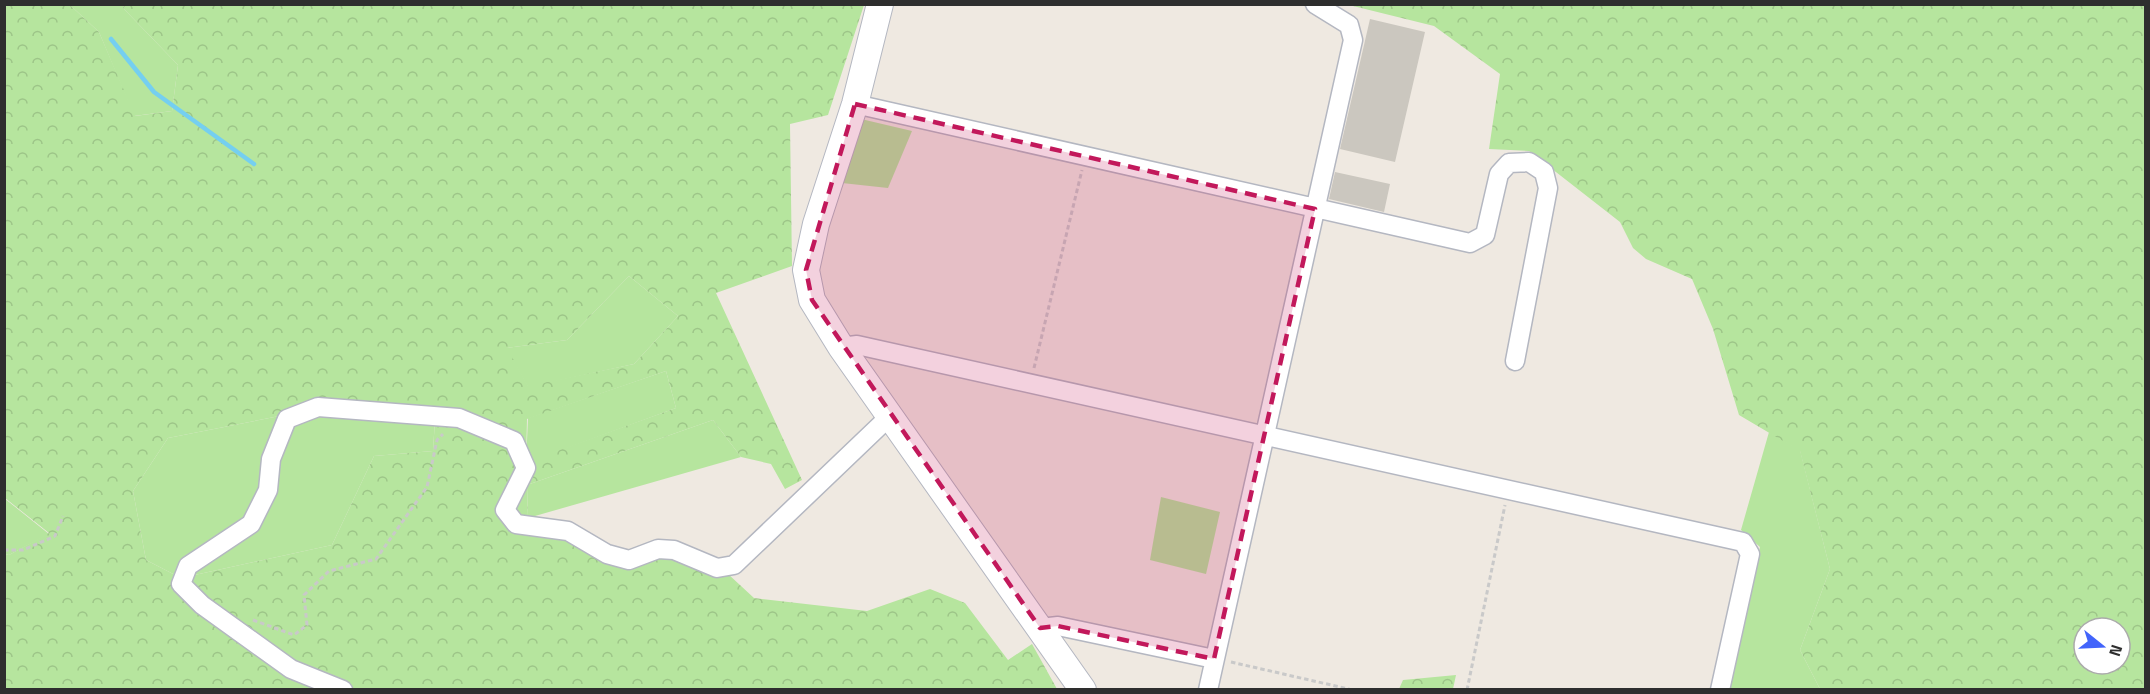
<svg xmlns="http://www.w3.org/2000/svg" width="2150" height="694" viewBox="0 0 2150 694" font-family="'Titillium Web',sans-serif">
	<style>
		.grass { fill: #b6e59e }
		.forest { fill: url(#forest-crowns); fill-rule: evenodd }
		.lines { fill: none; stroke-linecap: round; stroke-linejoin: round }
		.stream { stroke: #75cff0; stroke-width: 4.5 }
		.building { fill: #cbc7bf }
		.street-casing { stroke: #b4b7c1; stroke-width: 21 }
		.secondary-casing { stroke: #b4b7c1; stroke-width: 28 }
		.path { stroke: #c9c9c9; stroke-width: 3; stroke-dasharray: 4.5 3; stroke-linecap: butt }
		.street { stroke: #fff; stroke-width: 18 }
		.secondary { stroke: #fff; stroke-width: 26 }
		.marked { fill: #c2185b; fill-opacity: 0.2; stroke: #c2185b; stroke-width: 4.5; stroke-dasharray: 12 8; stroke-linejoin: round }
	</style>
	<defs>
		<pattern id="forest-crowns" width="20" height="18" patternUnits="userSpaceOnUse" patternTransform="scale(1.5)"><rect width="20" height="18" fill="#b6e59e"/><path d="M2 6a3 3 0 1 1 6 0M12 15a3 3 0 1 1 6 0" fill="none" stroke="#9dc588"/></pattern>
	</defs>
	<rect width="100%" height="100%" fill="#efe9e1"/>
	<path class="grass" d="M 70,5 L 124,5 L 123,8 L 178,65 L 172,111 L 134,116 L 99,32 Z
		M 861,119 L 912,131 L 888,188 L 842,183 Z
		M 629,276 L 678,316 L 634,364 L 528,387 L 506,348 L 567,340 Z
		M 666,371 L 676,408 L 526,463 L 528,418 Z
		M 320,408 L 435,419 L 433,451 L 374,456 L 332,545 L 181,578 L 146,560 L 133,491 L 168,438 Z
		M 713,420 L 741,457 L 528,518 L 527,485 Z
		M 1769,432 L 1800,450 L 1830,569 L 1800,650 L 1820,689 L 1729,690 L 1760,547 L 1741,530 Z
		M 1161,497 L 1220,512 L 1206,574 L 1150,560 Z
		M 4,498 L 49,534 L 9,555 L 5,554 Z"/>
	<path class="forest" d="M 7,5 L 70,5 L 99,32 L 135,116 L 172,111 L 178,65 L 123,8 L 124,5 L 864,5 L 828,115 L 790,124 L 792,266 L 716,293 L 802,480 L 785,489 L 771,464 L 741,457 L 713,420 L 527,485 L 528,518 L 617,554 L 654,540 L 714,561 L 754,598 L 867,611 L 930,589 L 965,603 L 1008,660 L 1032,644 L 1057,689 L 5,689 L 5,554 L 9,555 L 49,533 L 5,498 L 4,8 ZM 629,276 L 678,316 L 634,364 L 528,386 L 507,348 L 567,340 ZM 666,371 L 676,408 L 526,462 L 527,419 ZM 320,408 L 435,420 L 433,451 L 374,456 L 332,545 L 181,578 L 146,560 L 133,491 L 168,438 Z
		M 1349,5 L 2145,5 L 2145,689 L 1820,689 L 1800,650 L 1830,569 L 1800,451 L 1739,415 L 1713,329 L 1692,279 L 1646,259 L 1633,248 L 1620,222 L 1529,151 L 1489,149 L 1500,74 L 1434,26 ZM 2084,628 L 2120,628 L 2120,664 L 2084,664 Z
		M 1456,675 L 1453,689 L 1399,689 L 1403,680 Z"/>
	<g class="lines">
		<path class="stream" d="M 111,39 L 154,92 L 254,164"/>
	</g>
	<path class="building" d="M 1370,19 L 1425,32 L 1395,162 L 1340,149 Z
		M 1335,172 L 1390,184 L 1384,212 L 1329,199 Z"/>
	<g class="lines">
		<defs>
			<path id="street" d="M 855,104 L 1470,243 L 1485,235 L 1499,174 L 1509,163 L 1529,162 L 1544,172 L 1548,188 L 1515,361
				M 841,347 L 857,345 L 1743,542 L 1750,554 L 1720,690
				M 1040,628 L 1058,626 L 1214,659
				M 343,690 L 291,669 L 202,605 L 181,584 L 188,566 L 251,524 L 268,490 L 271,459 L 287,419 L 318,407 L 459,418 L 514,441 L 526,468 L 505,510 L 516,524 L 568,531 L 607,554 L 629,560 L 658,549 L 674,550 L 717,568 L 734,565 L 891,415
				M 1208,690 L 1353,40 L 1349,25 L 1315,4"/>
			<path id="secondary" d="M 880,4 L 855,104 L 816,224 L 806,270 L 812,300 L 841,347 L 1083,690"/>
		</defs>
		<use href="#street" class="street-casing"/>
		<use href="#secondary" class="secondary-casing"/>
		<path class="path" d="M 1034,368 L 1082,170
			M 4,550 L 23,550 L 55,536 L 63,516
			M 253,620 L 294,635 L 307,625 L 304,595 L 329,571 L 376,559 L 427,487 L 437,440 L 443,434
			M 1231,662 L 1353,690
			M 1467,690 L 1505,505"/>
		<use href="#street" class="street"/>
		<use href="#secondary" class="secondary"/>
	</g>
	<path class="marked" d="M 855,104 L 1315,209 L 1214,659 L 1058,626 L 1040,628 L 812,300 L 806,270 Z"/>
	<rect width="2150" height="694" fill="none" stroke="#2e2e2e" stroke-width="12"/>
	<g transform="translate(2102 646) rotate(108)"><circle r="28" fill="#ffffff" stroke="#ababab" stroke-width="1.5"/>
	<path d="M0-4.5L10 22L0 15L-10 22Z" fill="#4264fb"/>
	<text y="-9" font-size="16" font-weight="bold" text-anchor="middle" fill="#2e2e2e">N</text>
	</g>
</svg>
